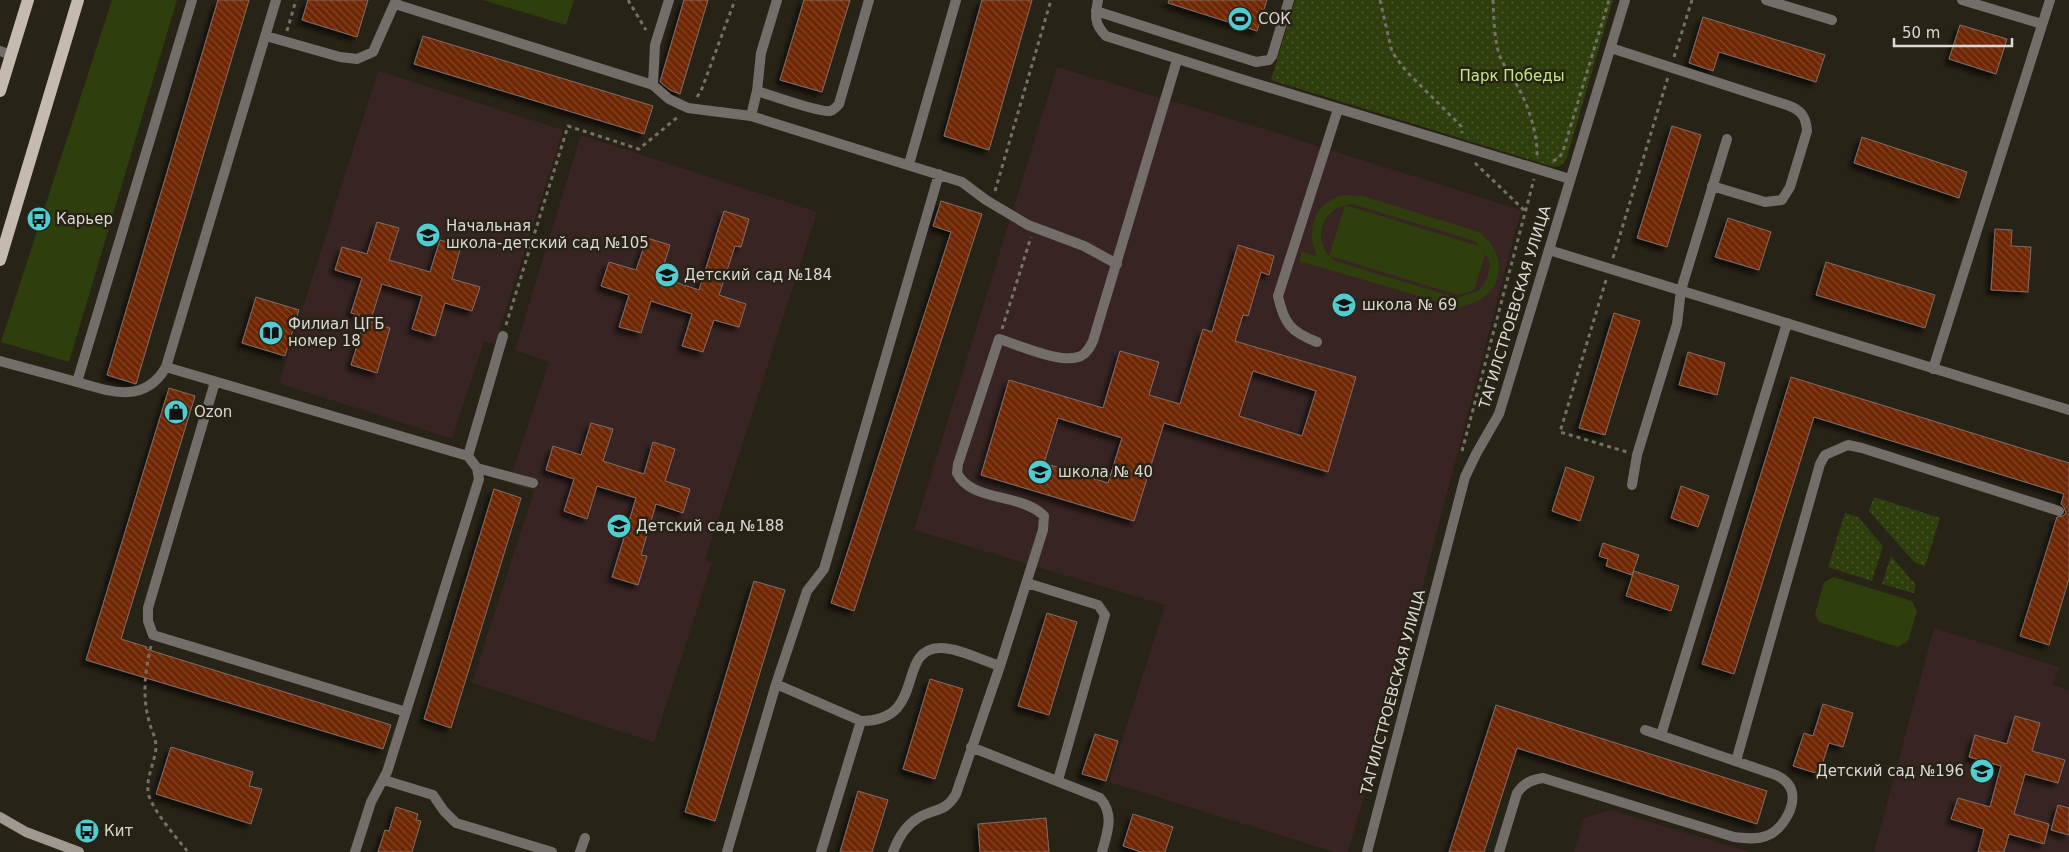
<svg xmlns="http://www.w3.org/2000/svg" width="2069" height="852" viewBox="0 0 2069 852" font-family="'DejaVu Sans',sans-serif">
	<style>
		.education { fill: #382523 }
		.grass { fill: #2e3e0d; fill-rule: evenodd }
		.park { fill: url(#park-dots) }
		.building { fill: url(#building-back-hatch); stroke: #7f6e68; fill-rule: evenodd; filter: url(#shadow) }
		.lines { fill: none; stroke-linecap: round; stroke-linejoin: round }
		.path { stroke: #757167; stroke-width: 3; stroke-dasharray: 4 4; stroke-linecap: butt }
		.service { stroke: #736e69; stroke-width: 10 }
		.minor { stroke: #736e69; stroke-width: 10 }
		.tertiary { stroke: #736e69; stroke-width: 10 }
		.secondary { stroke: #a09990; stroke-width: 10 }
		.primary { stroke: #c4baae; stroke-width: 12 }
		.labels { text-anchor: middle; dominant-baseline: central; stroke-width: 5; stroke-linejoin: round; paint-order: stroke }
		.poi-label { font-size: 15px; fill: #ddd9d2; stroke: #282317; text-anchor: start }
		.park-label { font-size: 15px; fill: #c1e97f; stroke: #282317 }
		.street-label { font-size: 15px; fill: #ddd9d2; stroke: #282317 }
	</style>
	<defs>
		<pattern id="park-dots" width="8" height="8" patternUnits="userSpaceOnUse" patternTransform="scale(1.25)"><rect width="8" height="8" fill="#2e3e0d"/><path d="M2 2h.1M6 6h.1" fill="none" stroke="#4c592f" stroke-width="1.8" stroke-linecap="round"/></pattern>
		<pattern id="building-back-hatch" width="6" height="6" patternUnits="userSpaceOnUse" patternTransform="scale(1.25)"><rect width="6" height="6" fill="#6f2705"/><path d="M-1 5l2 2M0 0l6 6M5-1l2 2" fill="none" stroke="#834629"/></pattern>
		<filter id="shadow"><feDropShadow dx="-4.5" dy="4.5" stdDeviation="2.5" flood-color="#0009"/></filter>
	</defs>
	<rect width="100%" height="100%" fill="#282317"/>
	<path class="education" d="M 1057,67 L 1245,123 L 1521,210 L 1409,638 L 1348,852 L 1334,852 L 1109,782 L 1165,605 L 914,530 Z
		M 378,71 L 563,130 L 495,344 L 484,341 L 452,439 L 279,383 Z
		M 581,135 L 817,212 L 705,560 L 712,563 L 654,742 L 472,683 L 534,491 L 509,483 L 549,362 L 515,350 Z
		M 1934,628 L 2059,667 L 2053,685 L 2069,690 L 2069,852 L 1874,852 Z
		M 1610,810 L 1750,852 L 1574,852 L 1584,818 Z"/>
	<path class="grass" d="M 112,0 L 177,0 L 69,362 L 1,342 Z
		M 483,0 L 574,0 L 566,25 Z
		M 1343,195 L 1363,196 L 1479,232 C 1514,259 1500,303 1457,307 L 1299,261 L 1302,252 L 1317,256 C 1305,229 1314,204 1343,195 ZM 1352,204 L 1475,241 L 1488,258 L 1490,265 L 1487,279 L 1478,291 L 1457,298 L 1335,261 L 1330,256 L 1458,295 L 1474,290 L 1485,255 L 1479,246 L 1345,205 L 1329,256 C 1311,234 1325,206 1352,204 Z
		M 1834,577 L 1912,601 L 1917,611 L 1908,641 L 1898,647 L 1819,622 L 1815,614 L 1824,582 Z"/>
	<path class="park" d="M 1295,0 L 1613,0 L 1566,160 L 1560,166 L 1554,167 L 1271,80 Z
		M 1874,497 L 1940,518 L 1925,566 L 1914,562 L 1869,511 Z
		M 1845,513 L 1858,517 L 1883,546 L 1872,581 L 1828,567 Z
		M 1891,556 L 1916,585 L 1914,593 L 1882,584 Z"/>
	<path class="building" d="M 218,0 L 249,0 L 136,384 L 107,375 Z
		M 308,0 L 368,0 L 357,37 L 302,20 Z
		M 684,0 L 708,0 L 680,94 L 670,90 L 660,82 Z
		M 804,0 L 850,0 L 822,92 L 780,80 Z
		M 982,0 L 1032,0 L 989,150 L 944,136 Z
		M 1169,0 L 1267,0 L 1257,31 L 1168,3 Z
		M 1703,17 L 1825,55 L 1816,82 L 1719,52 L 1713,71 L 1689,63 Z
		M 1960,25 L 2007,39 L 1996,74 L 1949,59 Z
		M 423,36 L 653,106 L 644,134 L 414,64 Z
		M 1672,126 L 1701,135 L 1667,247 L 1637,238 Z
		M 1862,137 L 1967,172 L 1959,198 L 1854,163 Z
		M 941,201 L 982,214 L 854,611 L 831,603 L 951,232 L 933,226 Z
		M 724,211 L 749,219 L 741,247 L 735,246 L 719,295 L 746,304 L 739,327 L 714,320 L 703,352 L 682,346 L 692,314 L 651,301 L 641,333 L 619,327 L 629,295 L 601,286 L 609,262 L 636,270 L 647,238 L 670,245 L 660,277 L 699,290 Z
		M 1728,218 L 1771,232 L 1759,270 L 1715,257 Z
		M 377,222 L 399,228 L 389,260 L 430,272 L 440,240 L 461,246 L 452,279 L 480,287 L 472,311 L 445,303 L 435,336 L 412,329 L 422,296 L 382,284 L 371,319 L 351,313 L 362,278 L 335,270 L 342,247 L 367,254 Z
		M 1995,229 L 2012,230 L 2011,246 L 2031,247 L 2028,292 L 1991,290 Z
		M 1238,245 L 1274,256 L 1269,275 L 1261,272 L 1248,316 L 1243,315 L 1235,341 L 1356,377 L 1328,472 L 1164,423 L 1134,521 L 981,475 L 1009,380 L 1103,408 L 1120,351 L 1159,362 L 1149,395 L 1180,404 L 1203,329 L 1212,332 ZM 1253,371 L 1316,391 L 1302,436 L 1239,416 ZM 1058,418 L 1122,438 L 1108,483 L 1044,463 Z
		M 1826,262 L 1935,295 L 1925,328 L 1816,295 Z
		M 256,297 L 299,310 L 285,356 L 242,343 Z
		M 1614,313 L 1640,321 L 1605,435 L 1579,428 Z
		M 365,320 L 390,328 L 377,373 L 351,365 Z
		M 1688,352 L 1725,363 L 1717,395 L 1679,385 Z
		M 1791,377 L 2069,463 L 2069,579 L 2049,645 L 2020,636 L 2057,517 L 2063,516 L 2066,513 L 2064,507 L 2061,504 L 2064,494 L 1814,417 L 1734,674 L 1702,664 Z
		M 169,388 L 195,396 L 121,639 L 147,647 L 146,649 L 391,725 L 383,749 L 86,660 Z
		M 591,423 L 613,429 L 603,461 L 644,474 L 653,442 L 675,449 L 665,481 L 690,489 L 683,513 L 656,504 L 641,555 L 647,556 L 638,585 L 612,577 L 636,498 L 597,486 L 587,519 L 564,511 L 574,479 L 546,470 L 553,446 L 581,455 Z
		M 1566,467 L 1594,477 L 1580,521 L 1552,511 Z
		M 1681,486 L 1709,496 L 1698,527 L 1671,518 Z
		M 494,489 L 521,498 L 451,728 L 424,719 Z
		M 1603,543 L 1639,555 L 1632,575 L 1606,566 L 1608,559 L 1599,556 Z
		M 1634,571 L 1679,586 L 1671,611 L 1626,596 Z
		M 754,581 L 785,590 L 715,821 L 685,812 Z
		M 1047,613 L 1077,622 L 1049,715 L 1018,706 Z
		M 930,679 L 963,689 L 935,779 L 903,769 Z
		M 1823,704 L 1853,713 L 1843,747 L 1829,743 L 1819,774 L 1793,766 L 1804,733 L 1813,736 Z
		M 1496,705 L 1767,791 L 1757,824 L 1517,748 L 1484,852 L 1449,852 Z
		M 2015,716 L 2040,723 L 2032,751 L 2065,760 L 2058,783 L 2025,774 L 2014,814 L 2049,824 L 2044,844 L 2009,834 L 2004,852 L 1978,852 L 1984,829 L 1951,819 L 1958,798 L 1990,807 L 2001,766 L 1969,757 L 1975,735 L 2007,744 Z
		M 1095,734 L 1118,741 L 1106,781 L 1082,774 Z
		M 171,747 L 253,772 L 249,786 L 262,789 L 251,824 L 156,794 Z
		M 858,791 L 888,800 L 872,852 L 840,852 Z
		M 2058,805 L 2069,808 L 2069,835 L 2051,830 Z
		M 396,807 L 418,814 L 416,820 L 421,821 L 412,852 L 378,852 L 385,830 L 389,831 Z
		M 1133,814 L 1173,827 L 1165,852 L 1141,852 L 1123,846 Z
		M 1046,818 L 1049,852 L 980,852 L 978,824 Z"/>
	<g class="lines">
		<path class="path" d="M 628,0 L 646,30
			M 1380,0 L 1392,52 L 1406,71 L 1461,126 L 1462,133
			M 1493,0 C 1494,18 1494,37 1499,54 C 1503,65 1512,77 1518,87 C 1529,107 1538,135 1537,158
			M 287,31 L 296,0
			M 1674,57 L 1692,0
			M 697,97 L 701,91 L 735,0
			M 1553,161 L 1559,158 L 1563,151 L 1609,0
			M 1475,163 L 1525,211
			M 995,191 L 1051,0
			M 1613,258 L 1668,77
			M 1606,280 L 1560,432 L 1627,452
			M 506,325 L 568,126 L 639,149 L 679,116
			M 1002,329 L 1031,237
			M 1462,451 L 1534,179
			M 151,646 C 145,671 142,696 149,721 C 151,730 156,737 156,747 C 155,764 143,782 150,799 C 159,818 175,836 188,852"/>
		<path class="service" d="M 1766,0 L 1832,20
			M 1962,0 L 2042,24
			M 395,4 L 653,85 L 669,99 L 688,108 L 751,116 L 962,182 L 986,200 L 1028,225 L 1084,246 L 1117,264
			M 1096,11 L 1256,62 L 1269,60 L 1272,56 L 1289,0
			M 266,36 L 340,57 L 357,59 L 373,52 L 396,0
			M 1611,48 L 1787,105 C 1801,110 1806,116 1807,131 L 1790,187 L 1782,200 L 1765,202 L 1712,186
			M 0,51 L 11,55
			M 653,85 L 655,45 L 669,0
			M 757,91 C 770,95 820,113 830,111 C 834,110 837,106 839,104 L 869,0
			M 751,116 L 757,91 L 761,53 L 777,0
			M 909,164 L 956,0
			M 1317,342 C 1291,332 1284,324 1278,296 L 1338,109
			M 166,367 L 468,456 L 477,468 L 533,483
			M 1933,369 L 2050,0
			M 77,382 C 111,392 145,404 166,367 L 276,0
			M 215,382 L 148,608 L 148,621 L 153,635 L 406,712
			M 468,456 L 503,336
			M 1632,485 L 1637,455 L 1677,324 L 1681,290 L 1727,139
			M 1027,583 L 1098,605 L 1105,615 L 1058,780
			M 1000,666 L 1043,530 L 1044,516 C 1022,493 971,502 957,473 L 958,464 L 999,339 C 1019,345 1062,365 1081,356 C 1087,353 1090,347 1093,341 L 1177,60
			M 776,684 L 861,721 C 928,721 895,649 940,648 C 956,647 984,661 1000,666 L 956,794 C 945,813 935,808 918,818 C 905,826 898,838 893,852
			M 1661,735 L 1787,323
			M 971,747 L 1100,798 C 1115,815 1107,833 1102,852
			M 1736,761 L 1820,464 L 1825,455 L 1848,445 L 1862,448 L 2059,511
			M 384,780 L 433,795 L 444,811 L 456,823 L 552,852
			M 355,852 L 371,802 L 387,772 L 479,479 L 477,468
			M 580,852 L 585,838
			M 727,852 L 776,684 L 807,591 L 824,569 L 939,174
			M 821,852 L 861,721
			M 1499,852 L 1517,793 C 1524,783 1531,780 1543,778 L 1734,837 C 1745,838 1756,840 1766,836 C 1783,831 1801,800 1788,784 C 1785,780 1780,777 1776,775 L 1645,730"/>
		<path class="minor" d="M 1098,0 C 1095,16 1094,24 1106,36 L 1241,79 L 1570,179
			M 1549,250 L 2069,410"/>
		<path class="tertiary" d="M 0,361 L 77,382 L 192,0
			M 1367,852 L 1465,477 L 1476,454 L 1499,414 L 1625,0"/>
		<path class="secondary" d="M 0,817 L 26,832 L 79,852"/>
		<path class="primary" d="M 0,91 L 28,0
			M 0,260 L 78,0"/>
	</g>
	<defs>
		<symbol id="stadium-disc" viewBox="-11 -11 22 22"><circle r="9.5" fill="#52cdcf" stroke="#282317"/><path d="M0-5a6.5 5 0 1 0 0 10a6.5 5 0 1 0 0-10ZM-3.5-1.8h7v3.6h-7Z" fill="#111"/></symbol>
		<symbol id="bus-disc" viewBox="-11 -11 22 22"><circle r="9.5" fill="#52cdcf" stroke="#282317"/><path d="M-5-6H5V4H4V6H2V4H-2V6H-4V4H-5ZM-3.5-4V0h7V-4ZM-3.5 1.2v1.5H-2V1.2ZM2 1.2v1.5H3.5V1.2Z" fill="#111"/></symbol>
		<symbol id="school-disc" viewBox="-11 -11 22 22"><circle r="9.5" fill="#52cdcf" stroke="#282317"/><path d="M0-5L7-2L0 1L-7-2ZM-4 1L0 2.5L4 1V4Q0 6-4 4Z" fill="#111"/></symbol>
		<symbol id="library-disc" viewBox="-11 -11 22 22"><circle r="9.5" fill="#52cdcf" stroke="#282317"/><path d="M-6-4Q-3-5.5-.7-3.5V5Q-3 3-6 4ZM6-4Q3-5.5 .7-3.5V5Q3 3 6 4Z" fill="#111"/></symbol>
		<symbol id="shop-disc" viewBox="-11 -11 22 22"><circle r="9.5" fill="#52cdcf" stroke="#282317"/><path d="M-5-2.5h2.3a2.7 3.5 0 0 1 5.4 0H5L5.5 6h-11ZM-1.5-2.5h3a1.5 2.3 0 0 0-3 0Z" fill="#111"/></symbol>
	</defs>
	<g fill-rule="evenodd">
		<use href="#stadium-disc" x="1226" y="5" width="28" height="28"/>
		<use href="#bus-disc" x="25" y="205" width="28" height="28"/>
		<use href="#school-disc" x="414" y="221" width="28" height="28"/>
		<use href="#school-disc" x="653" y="261" width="28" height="28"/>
		<use href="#school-disc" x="1330" y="291" width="28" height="28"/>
		<use href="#library-disc" x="257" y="319" width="28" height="28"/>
		<use href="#shop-disc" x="162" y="398" width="28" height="28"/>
		<use href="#school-disc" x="1026" y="458" width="28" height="28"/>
		<use href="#school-disc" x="605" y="512" width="28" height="28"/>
		<use href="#school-disc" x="1968" y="757" width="28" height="28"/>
		<use href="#bus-disc" x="73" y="817" width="28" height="28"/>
	</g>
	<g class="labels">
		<g class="poi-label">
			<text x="1258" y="19">СОК</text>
			<text x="56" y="219">Карьер</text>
			<text x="446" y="226">Начальная<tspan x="446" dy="17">школа-детский сад №105</tspan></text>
			<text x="684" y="275">Детский сад №184</text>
			<text x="1362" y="305">школа № 69</text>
			<text x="288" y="324">Филиал ЦГБ<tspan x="288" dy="17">номер 18</tspan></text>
			<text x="194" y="412">Ozon</text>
			<text x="1058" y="472">школа № 40</text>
			<text x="636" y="526">Детский сад №188</text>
			<text x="1964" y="771" text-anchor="end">Детский сад №196</text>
			<text x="104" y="831">Кит</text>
		</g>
		<g class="park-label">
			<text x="1512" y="76">Парк Победы</text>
		</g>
		<g class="street-label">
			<text transform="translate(1515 307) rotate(-73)">ТАГИЛСТРОЕВСКАЯ УЛИЦА</text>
			<text transform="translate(1393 692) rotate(-75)">ТАГИЛСТРОЕВСКАЯ УЛИЦА</text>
		</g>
	</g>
	<path d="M1894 38v8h118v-8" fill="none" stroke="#ddd9d2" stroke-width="2.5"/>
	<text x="1902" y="38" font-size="15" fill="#ddd9d2" stroke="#282317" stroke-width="4" paint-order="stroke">50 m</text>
</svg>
